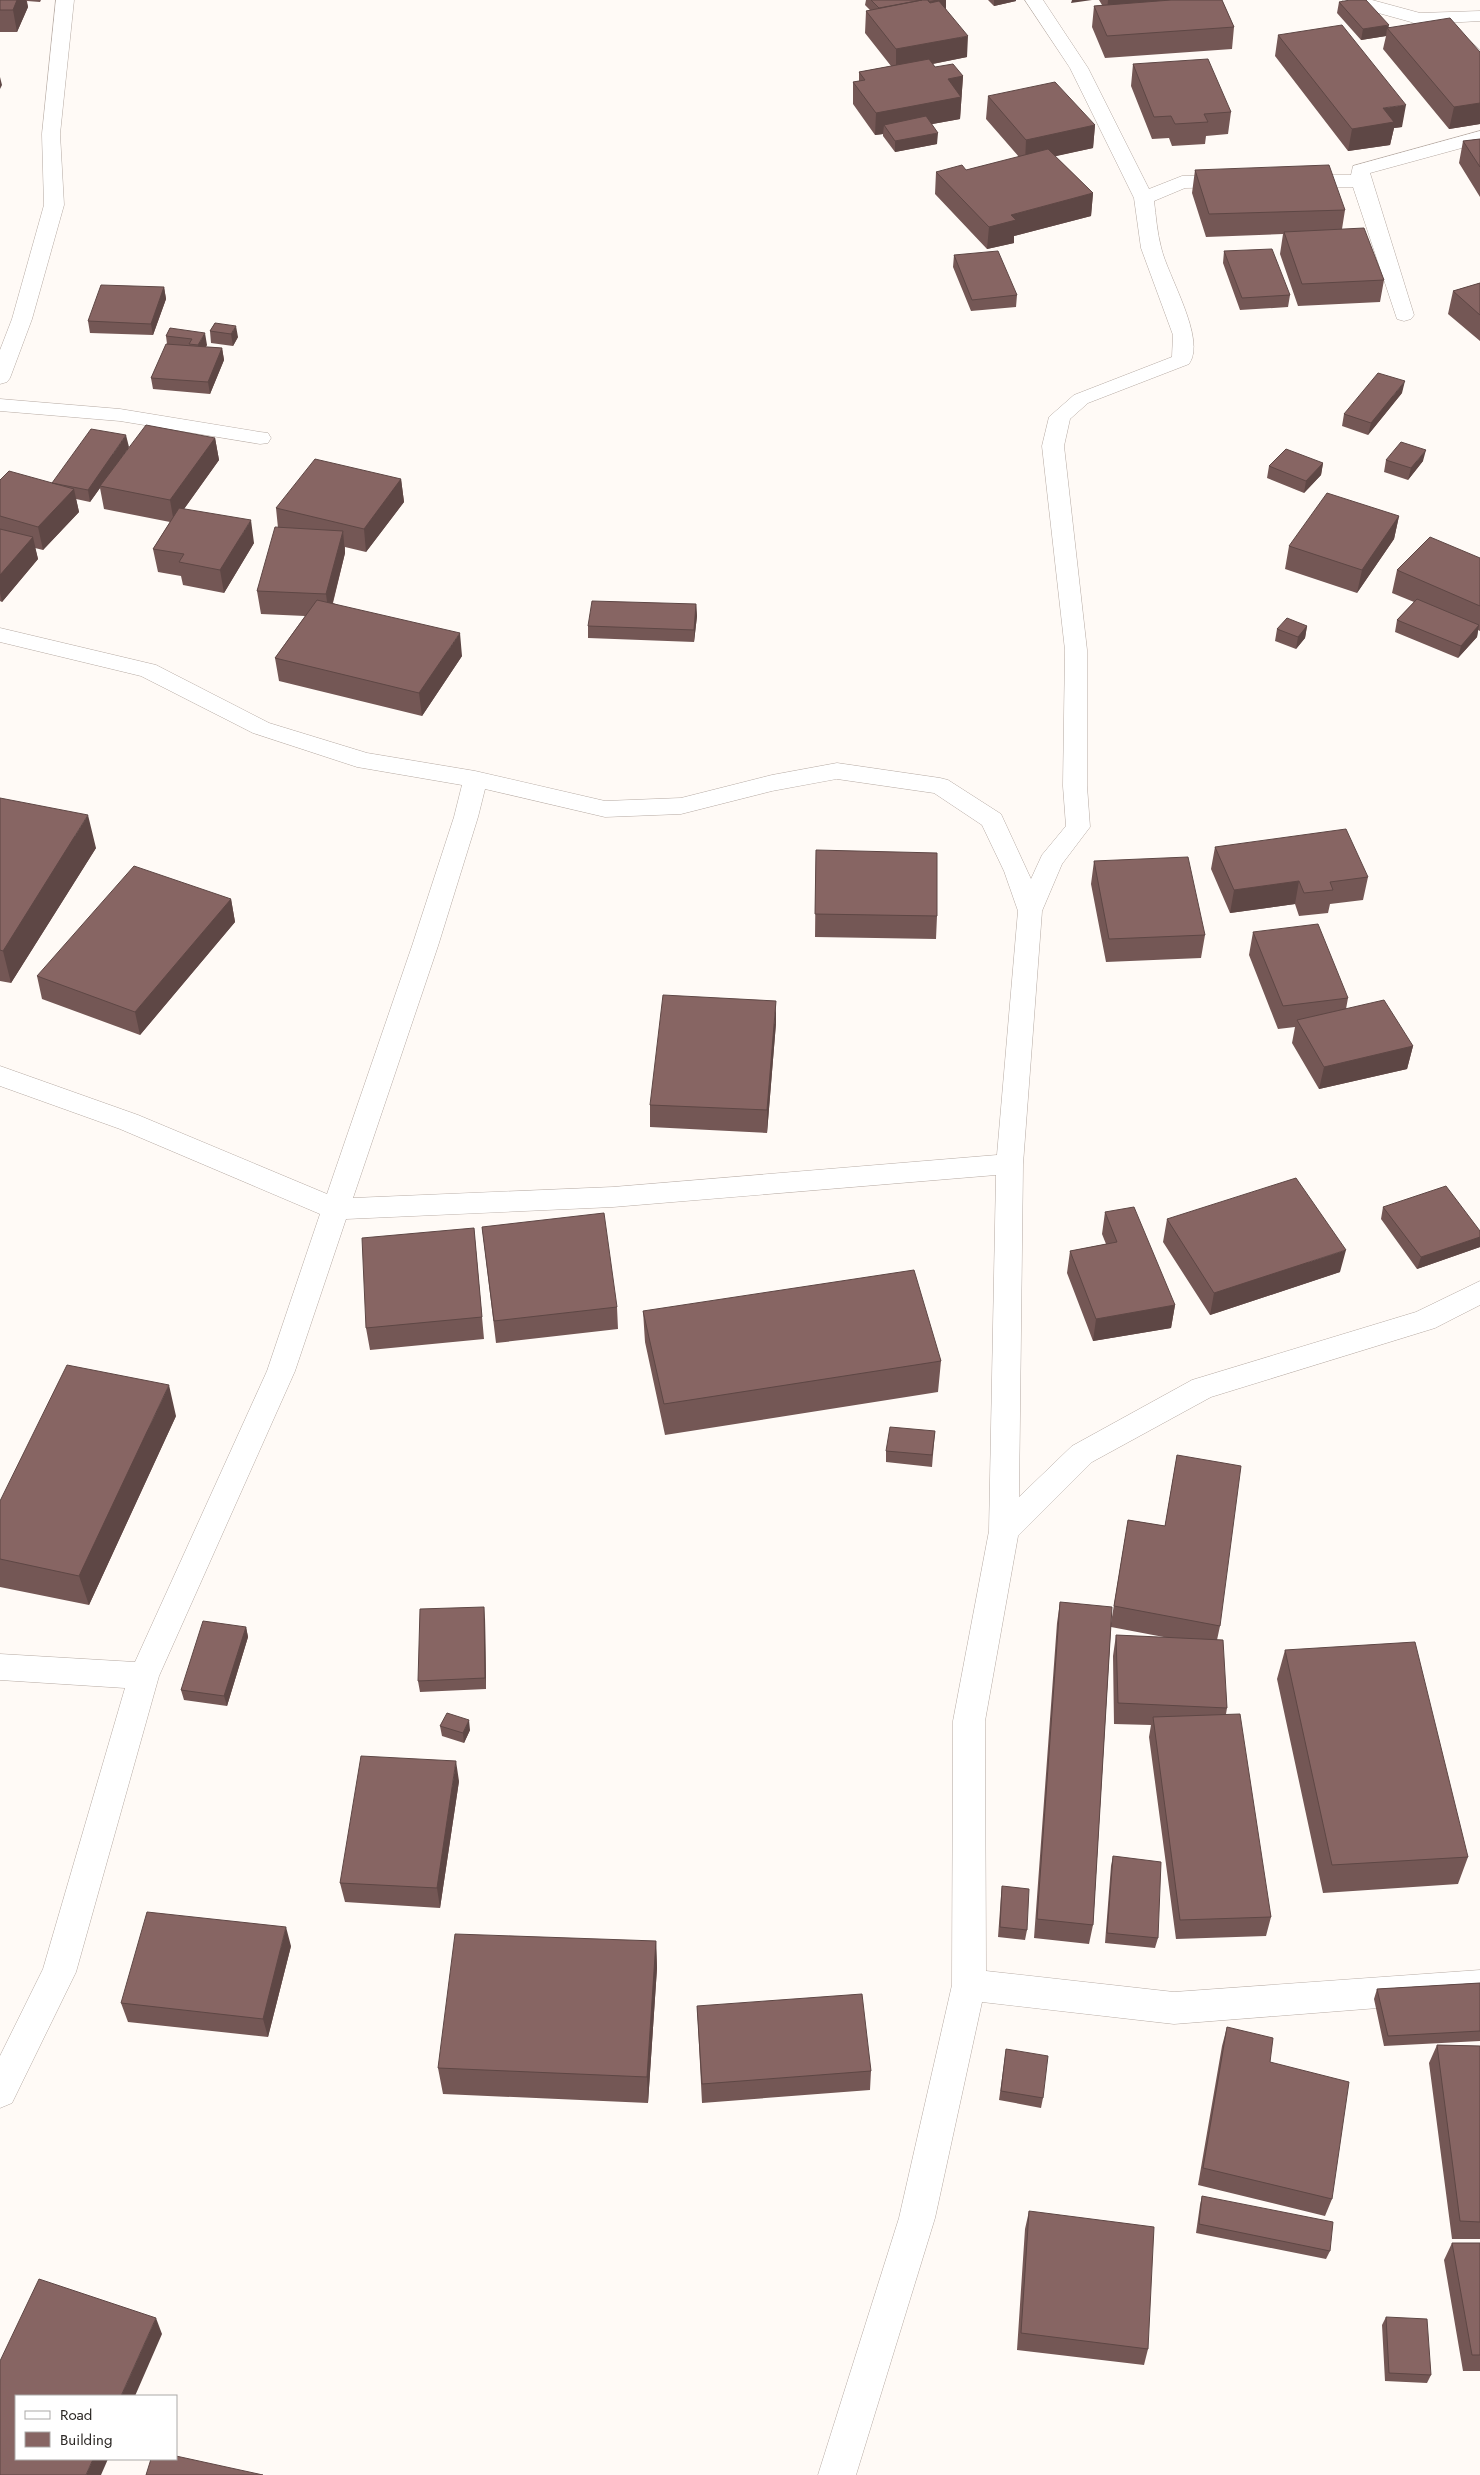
<svg xmlns="http://www.w3.org/2000/svg" width="1480" height="2475" viewBox="0 0 1480 2475" font-family="Jost,sans-serif">
	<style>
		.lines { fill: none; stroke-linecap: round; stroke-linejoin: round }
		.minor-casing { stroke: #b6aaa3; stroke-width: 1 }
		.minor { fill: #fff; fill-rule: evenodd }
		.wall { fill: #745755 }
		.shaded-wall { fill: #5e4745 }
		.building { fill: #876563; stroke: #5e4745 }
	</style>
	<rect width="100%" height="100%" fill="#fffaf6"/>
	<g class="lines">
		<defs>
			<path id="minor" d="M 56,0 L 74,0 L 60,134 L 64,205 L 32,319 L 10,378 L 7,382 L 0,384 L 0,350 L 12,319 L 44,205 L 42,134 Z
				M 1025,0 L 1043,0 L 1088,68 L 1149,189 L 1182,176 L 1229,175 L 1236,177 L 1239,181 L 1236,185 L 1229,187 L 1185,188 L 1154,201 C 1156,216 1157,232 1161,247 C 1167,275 1207,339 1189,364 L 1088,403 L 1070,419 L 1064,446 L 1087,650 L 1087,786 L 1090,827 L 1062,864 L 1042,911 L 1023,1164 L 1019,1497 L 1072,1446 L 1192,1380 L 1416,1312 L 1480,1281 L 1480,1305 L 1435,1328 L 1211,1397 L 1092,1462 L 1018,1536 L 985,1721 L 986,1971 L 1174,1992 L 1480,1970 L 1480,2000 L 1174,2024 L 982,2002 L 935,2218 L 856,2475 L 818,2475 L 899,2218 L 952,1985 L 953,1721 L 989,1531 L 996,1175 L 613,1207 L 346,1219 L 295,1371 L 159,1676 L 76,1972 L 12,2103 L 0,2108 L 0,2056 L 43,1969 L 125,1688 L 0,1680 L 0,1654 L 135,1662 L 267,1371 L 320,1214 L 120,1129 L 0,1086 L 0,1066 L 138,1115 L 327,1194 L 412,946 L 454,817 L 462,785 L 357,767 L 253,733 L 141,676 L 0,642 L 0,628 L 156,665 L 269,723 L 367,753 L 475,771 L 605,801 L 681,798 L 772,775 L 837,763 L 940,778 L 948,780 L 1001,814 L 1031,879 L 1042,855 L 1066,826 L 1063,786 L 1065,650 L 1042,446 L 1049,417 L 1074,395 L 1172,357 L 1173,335 L 1141,248 L 1134,198 L 1070,68 ZM 837,779 L 934,793 L 982,825 L 1004,871 L 1018,911 L 997,1155 L 613,1187 L 353,1198 L 438,946 L 478,817 L 485,789 L 605,817 L 681,814 L 772,791 Z
				M 1343,0 L 1372,0 L 1420,13 L 1480,11 L 1480,21 L 1444,23 L 1456,28 L 1480,50 L 1480,66 L 1474,64 L 1444,36 L 1411,22 L 1346,4 Z
				M 1480,131 L 1480,143 L 1370,173 L 1414,315 L 1411,319 L 1404,321 L 1397,319 L 1353,187 L 1297,187 L 1290,185 L 1287,181 L 1290,177 L 1297,175 L 1351,175 L 1353,166 Z
				M 0,399 L 120,409 L 260,432 L 268,433 L 271,438 L 268,443 L 260,444 L 120,421 L 0,411 Z"/>
		</defs>
		<use href="#minor" class="minor-casing"/>
		<use href="#minor" class="minor"/>
	</g>
	<path class="wall" d="M 0,0 L 41,0 L 40,2 L 27,1 L 28,7 L 17,32 L 0,32 Z
		M 866,0 L 946,0 L 946,9 L 967,57 L 933,64 L 935,67 L 963,76 L 960,119 L 932,124 L 937,144 L 895,152 L 883,136 L 883,134 L 875,135 L 853,104 L 853,82 L 859,81 L 859,72 L 891,66 L 865,33 L 866,11 L 870,10 L 865,5 Z
		M 988,0 L 1016,0 L 1016,1 L 994,6 Z
		M 1099,0 L 1222,0 L 1234,27 L 1232,49 L 1105,58 L 1092,27 L 1094,6 L 1102,5 Z
		M 1339,2 L 1389,27 L 1480,52 L 1480,124 L 1449,129 L 1383,49 L 1386,36 L 1361,40 L 1337,13 Z
		M 1278,35 L 1402,127 L 1394,128 L 1390,145 L 1348,151 L 1275,56 Z
		M 1133,64 L 1231,112 L 1228,134 L 1206,136 L 1205,144 L 1172,146 L 1169,138 L 1152,139 L 1131,86 Z
		M 988,96 L 1095,125 L 1093,148 L 1055,156 L 1093,193 L 1091,216 L 1014,236 L 1014,243 L 987,249 L 935,194 L 936,172 L 966,170 L 1019,157 L 986,119 Z
		M 1480,139 L 1480,197 L 1459,163 L 1463,141 Z
		M 1195,170 L 1345,210 L 1342,229 L 1384,280 L 1380,302 L 1298,306 L 1280,254 L 1283,234 L 1206,237 L 1192,193 Z
		M 1224,251 L 1290,295 L 1288,307 L 1240,310 L 1223,263 Z
		M 954,255 L 1017,295 L 1016,307 L 971,311 L 953,267 Z
		M 1480,283 L 1480,341 L 1448,314 L 1453,291 Z
		M 164,287 L 166,299 L 153,335 L 90,333 L 88,321 Z
		M 215,323 L 238,337 L 233,346 L 211,343 L 210,331 Z
		M 170,328 L 207,345 L 205,347 L 222,348 L 224,360 L 210,394 L 153,389 L 151,378 L 167,344 L 166,336 Z
		M 1402,393 L 1368,435 L 1342,426 L 1344,414 Z
		M 215,438 L 219,460 L 184,509 L 254,543 L 224,593 L 183,585 L 181,576 L 158,572 L 153,549 L 170,522 L 104,509 L 100,488 L 90,502 L 76,499 L 79,512 L 43,550 L 35,548 L 38,559 L 2,602 L 0,601 L 0,480 L 52,483 L 129,447 L 118,463 Z
		M 1386,460 L 1423,461 L 1408,480 L 1384,472 Z
		M 1323,463 L 1321,475 L 1304,493 L 1267,478 L 1269,466 Z
		M 401,479 L 404,502 L 366,552 L 345,547 L 345,553 L 333,603 L 462,656 L 422,716 L 279,681 L 275,658 L 305,616 L 261,614 L 257,591 L 278,528 L 276,508 Z
		M 1399,516 L 1394,539 L 1357,593 L 1285,569 L 1289,546 Z
		M 1480,558 L 1480,631 L 1478,630 L 1477,637 L 1458,658 L 1395,632 L 1397,620 L 1414,602 L 1392,593 L 1397,570 Z
		M 696,604 L 697,616 L 694,642 L 588,638 L 588,626 Z
		M 1307,626 L 1305,638 L 1296,649 L 1275,641 L 1277,629 Z
		M 0,798 L 96,848 L 11,983 L 0,981 Z
		M 1215,847 L 1368,877 L 1363,900 L 1330,904 L 1328,913 L 1299,916 L 1295,904 L 1230,913 L 1211,869 Z
		M 816,850 L 937,916 L 936,939 L 815,937 Z
		M 1094,861 L 1205,935 L 1201,958 L 1106,962 L 1091,884 Z
		M 231,899 L 235,922 L 140,1035 L 42,999 L 37,976 Z
		M 1253,932 L 1348,998 L 1346,1009 L 1413,1046 L 1407,1069 L 1319,1089 L 1292,1043 L 1295,1027 L 1278,1029 L 1249,955 Z
		M 776,1023 L 767,1133 L 650,1127 L 650,1105 Z
		M 1383,1207 L 1480,1231 L 1480,1247 L 1417,1269 L 1381,1219 Z
		M 1105,1212 L 1175,1305 L 1171,1328 L 1093,1341 L 1067,1273 L 1070,1251 L 1106,1244 L 1102,1234 Z
		M 1167,1219 L 1340,1272 L 1210,1315 L 1163,1242 Z
		M 482,1227 L 617,1307 L 618,1329 L 496,1343 Z
		M 474,1228 L 484,1339 L 370,1350 L 366,1328 Z
		M 643,1311 L 941,1361 L 938,1392 L 665,1435 L 645,1342 Z
		M 176,1416 L 89,1605 L 0,1587 L 0,1501 Z
		M 935,1431 L 932,1467 L 886,1462 L 886,1451 Z
		M 1177,1455 L 1220,1626 L 1217,1640 L 1227,1708 L 1226,1714 L 1271,1917 L 1266,1936 L 1176,1939 L 1149,1737 L 1151,1725 L 1114,1724 L 1113,1656 L 1116,1635 L 1169,1638 L 1111,1627 L 1093,1925 L 1089,1944 L 1034,1938 L 1057,1623 L 1060,1602 L 1111,1623 L 1128,1520 L 1165,1526 Z
		M 485,1618 L 486,1689 L 420,1692 L 418,1681 Z
		M 246,1627 L 248,1637 L 227,1706 L 184,1700 L 181,1690 Z
		M 1285,1650 L 1468,1857 L 1458,1884 L 1323,1893 L 1277,1679 Z
		M 440,1726 L 470,1730 L 464,1743 L 442,1736 Z
		M 459,1781 L 440,1908 L 345,1902 L 340,1883 Z
		M 1113,1856 L 1158,1938 L 1155,1948 L 1105,1943 L 1111,1866 Z
		M 1002,1886 L 1027,1930 L 1025,1940 L 998,1937 L 1001,1896 Z
		M 656,1941 L 657,1968 L 648,2103 L 443,2094 L 438,2068 Z
		M 291,1946 L 268,2037 L 128,2022 L 121,2003 Z
		M 1480,1983 L 1480,2041 L 1384,2046 L 1374,1999 L 1377,1989 Z
		M 697,2006 L 871,2071 L 870,2090 L 702,2103 Z
		M 1227,2027 L 1270,2062 L 1332,2199 L 1325,2216 L 1198,2185 L 1222,2046 Z
		M 1437,2045 L 1480,2046 L 1480,2239 L 1452,2239 L 1429,2063 Z
		M 1006,2049 L 1043,2098 L 1041,2108 L 999,2100 Z
		M 1202,2196 L 1330,2251 L 1326,2259 L 1196,2233 L 1200,2205 Z
		M 1029,2211 L 1148,2349 L 1144,2365 L 1017,2350 L 1025,2229 Z
		M 1452,2243 L 1480,2243 L 1480,2371 L 1463,2371 L 1444,2260 Z
		M 1386,2317 L 1431,2375 L 1427,2383 L 1385,2381 L 1382,2325 Z"/>
	<path class="shaded-wall" d="M 17,0 L 26,0 L 28,7 L 17,32 L 13,10 Z
		M 937,0 L 946,0 L 946,9 L 882,12 Z
		M 994,0 L 1016,0 L 1016,1 L 994,6 Z
		M 1072,0 L 1092,0 L 1071,3 Z
		M 1108,0 L 1181,0 L 1107,11 Z
		M 1389,25 L 1388,29 L 1387,28 L 1386,36 L 1361,40 L 1363,29 Z
		M 968,36 L 967,57 L 896,71 L 896,49 Z
		M 963,76 L 960,119 L 889,132 L 884,125 L 883,134 L 875,135 L 876,113 L 948,79 Z
		M 0,77 L 2,85 L 0,89 Z
		M 1480,103 L 1480,124 L 1449,129 L 1454,107 Z
		M 1406,105 L 1402,127 L 1394,128 L 1390,145 L 1348,151 L 1352,129 L 1383,108 Z
		M 1095,125 L 1093,148 L 1025,163 L 1026,140 Z
		M 938,133 L 937,144 L 895,152 L 895,141 Z
		M 1093,193 L 1091,216 L 1014,236 L 1014,243 L 987,249 L 989,227 L 1011,215 Z
		M 164,287 L 166,299 L 153,335 L 151,324 Z
		M 236,326 L 238,337 L 233,346 L 231,334 Z
		M 205,333 L 207,345 L 200,356 L 198,345 Z
		M 222,348 L 224,360 L 210,394 L 208,382 Z
		M 1405,381 L 1402,393 L 1368,435 L 1371,423 Z
		M 126,435 L 129,447 L 101,486 L 100,486 L 100,488 L 90,502 L 88,490 Z
		M 215,438 L 219,460 L 174,523 L 170,500 Z
		M 1426,450 L 1423,461 L 1408,480 L 1411,468 Z
		M 1323,463 L 1321,475 L 1304,493 L 1306,481 Z
		M 401,479 L 404,502 L 366,552 L 364,529 Z
		M 74,489 L 79,512 L 43,550 L 38,527 Z
		M 1399,516 L 1394,539 L 1357,593 L 1362,570 Z
		M 251,520 L 254,543 L 224,593 L 220,570 Z
		M 343,531 L 345,553 L 329,617 L 326,594 Z
		M 33,537 L 38,559 L 2,602 L 0,593 L 0,575 Z
		M 696,604 L 697,616 L 694,642 L 694,630 Z
		M 1479,625 L 1477,637 L 1458,658 L 1461,646 Z
		M 1307,626 L 1305,638 L 1296,649 L 1298,637 Z
		M 460,633 L 462,656 L 422,716 L 419,693 Z
		M 88,815 L 96,848 L 11,983 L 3,951 Z
		M 1299,881 L 1295,904 L 1230,913 L 1234,890 Z
		M 231,899 L 235,922 L 140,1035 L 135,1012 Z
		M 776,1001 L 776,1023 L 767,1133 L 767,1110 Z
		M 1413,1046 L 1407,1069 L 1319,1089 L 1324,1067 Z
		M 1480,1237 L 1480,1247 L 1417,1269 L 1421,1257 Z
		M 1346,1250 L 1340,1272 L 1210,1315 L 1214,1293 Z
		M 1175,1305 L 1171,1328 L 1093,1341 L 1096,1319 Z
		M 169,1385 L 176,1416 L 89,1605 L 79,1576 Z
		M 484,1607 L 485,1618 L 486,1689 L 485,1678 Z
		M 246,1627 L 248,1637 L 227,1706 L 224,1696 Z
		M 469,1720 L 470,1730 L 464,1743 L 463,1733 Z
		M 456,1761 L 459,1781 L 440,1908 L 437,1888 Z
		M 286,1927 L 291,1946 L 268,2037 L 263,2019 Z
		M 656,1941 L 657,1968 L 648,2103 L 647,2077 Z
		M 156,2318 L 162,2334 L 135,2396 L 121,2396 Z
		M 93,2459 L 108,2459 L 101,2475 L 86,2475 Z"/>
	<path class="building" d="M 0,0 L 17,0 L 13,10 L 0,10 Z
		M 871,0 L 922,0 L 879,8 Z
		M 922,0 L 928,0 L 930,3 L 939,1 L 968,36 L 896,49 L 866,11 Z
		M 928,0 L 937,0 L 929,2 Z
		M 1171,0 L 1222,0 L 1234,27 L 1107,36 L 1094,6 Z
		M 1350,0 L 1366,0 L 1389,25 L 1363,29 L 1339,2 Z
		M 1450,18 L 1480,52 L 1480,103 L 1454,107 L 1387,28 Z
		M 1342,25 L 1406,105 L 1383,108 L 1394,122 L 1352,129 L 1278,35 Z
		M 929,59 L 935,67 L 953,64 L 963,76 L 948,79 L 961,97 L 876,113 L 853,82 L 865,80 L 859,72 Z
		M 1208,59 L 1231,112 L 1204,114 L 1208,122 L 1175,124 L 1171,116 L 1154,117 L 1133,64 Z
		M 1055,82 L 1095,125 L 1026,140 L 988,96 Z
		M 926,116 L 938,133 L 895,141 L 884,125 Z
		M 1480,139 L 1480,167 L 1463,141 Z
		M 1048,149 L 1093,193 L 1011,215 L 1016,220 L 989,227 L 936,172 L 962,165 L 966,170 Z
		M 1329,165 L 1345,210 L 1209,214 L 1195,170 Z
		M 1364,228 L 1384,280 L 1302,284 L 1284,232 Z
		M 1272,249 L 1290,295 L 1242,298 L 1224,251 Z
		M 998,251 L 1017,295 L 972,300 L 954,255 Z
		M 1480,283 L 1480,315 L 1453,291 Z
		M 101,285 L 164,287 L 151,324 L 88,321 Z
		M 215,323 L 236,326 L 231,334 L 210,331 Z
		M 170,328 L 205,333 L 198,345 L 189,344 L 192,339 L 166,336 Z
		M 166,344 L 222,348 L 208,382 L 151,378 Z
		M 1378,373 L 1405,381 L 1371,423 L 1344,414 Z
		M 146,425 L 215,438 L 170,500 L 100,486 Z
		M 91,429 L 126,435 L 88,490 L 52,483 Z
		M 1401,442 L 1426,450 L 1411,468 L 1386,460 Z
		M 1286,449 L 1323,463 L 1306,481 L 1269,466 Z
		M 315,459 L 401,479 L 364,529 L 276,508 Z
		M 9,471 L 74,489 L 38,527 L 0,516 L 0,480 Z
		M 1327,493 L 1399,516 L 1362,570 L 1289,546 Z
		M 179,508 L 251,520 L 220,570 L 179,562 L 184,554 L 153,549 Z
		M 275,527 L 343,531 L 326,594 L 257,591 Z
		M 0,529 L 33,537 L 0,575 Z
		M 1430,537 L 1480,558 L 1480,606 L 1397,570 Z
		M 1417,599 L 1479,625 L 1461,646 L 1397,620 Z
		M 317,600 L 460,633 L 419,693 L 275,658 Z
		M 592,601 L 696,604 L 694,630 L 588,626 Z
		M 1287,618 L 1307,626 L 1298,637 L 1277,629 Z
		M 0,798 L 88,815 L 3,951 L 0,950 Z
		M 1346,829 L 1368,877 L 1330,882 L 1333,890 L 1304,893 L 1299,881 L 1234,890 L 1215,847 Z
		M 816,850 L 937,853 L 937,916 L 815,914 Z
		M 1188,857 L 1205,935 L 1109,939 L 1094,861 Z
		M 134,866 L 231,899 L 135,1012 L 37,976 Z
		M 1318,924 L 1348,998 L 1283,1006 L 1253,932 Z
		M 663,995 L 776,1001 L 767,1110 L 650,1105 Z
		M 1384,1000 L 1413,1046 L 1324,1067 L 1297,1020 Z
		M 1296,1178 L 1346,1250 L 1214,1293 L 1167,1219 Z
		M 1446,1186 L 1480,1231 L 1480,1237 L 1421,1257 L 1383,1207 Z
		M 1134,1207 L 1175,1305 L 1096,1319 L 1070,1251 L 1117,1242 L 1105,1212 Z
		M 604,1213 L 617,1307 L 494,1321 L 482,1227 Z
		M 474,1228 L 482,1317 L 366,1328 L 362,1238 Z
		M 914,1270 L 941,1361 L 664,1404 L 643,1311 Z
		M 67,1365 L 169,1385 L 79,1576 L 0,1559 L 0,1501 Z
		M 890,1427 L 935,1431 L 932,1455 L 886,1451 Z
		M 1177,1455 L 1241,1466 L 1220,1626 L 1114,1606 L 1128,1520 L 1165,1526 Z
		M 1060,1602 L 1112,1607 L 1093,1925 L 1037,1919 Z
		M 484,1607 L 485,1678 L 418,1681 L 420,1609 Z
		M 203,1621 L 246,1627 L 224,1696 L 181,1690 Z
		M 1116,1635 L 1223,1640 L 1227,1708 L 1118,1703 Z
		M 1415,1642 L 1468,1857 L 1332,1865 L 1285,1650 Z
		M 447,1713 L 469,1720 L 463,1733 L 440,1726 Z
		M 1240,1714 L 1271,1917 L 1180,1920 L 1153,1717 Z
		M 361,1756 L 456,1761 L 437,1888 L 340,1883 Z
		M 1113,1856 L 1161,1862 L 1158,1938 L 1107,1933 Z
		M 1002,1886 L 1029,1889 L 1027,1930 L 1000,1927 Z
		M 147,1912 L 286,1927 L 263,2019 L 121,2003 Z
		M 455,1934 L 656,1941 L 647,2077 L 438,2068 Z
		M 1480,1983 L 1480,2031 L 1388,2036 L 1377,1989 Z
		M 862,1994 L 871,2071 L 702,2084 L 697,2006 Z
		M 1227,2027 L 1273,2038 L 1270,2062 L 1349,2082 L 1332,2199 L 1203,2168 Z
		M 1437,2045 L 1480,2046 L 1480,2222 L 1460,2221 Z
		M 1006,2049 L 1048,2056 L 1043,2098 L 1001,2091 Z
		M 1202,2196 L 1333,2222 L 1330,2251 L 1199,2224 Z
		M 1029,2211 L 1154,2227 L 1148,2349 L 1021,2333 Z
		M 1452,2243 L 1480,2243 L 1480,2355 L 1472,2355 Z
		M 39,2279 L 156,2318 L 121,2396 L 16,2396 L 16,2459 L 93,2459 L 86,2475 L 0,2475 L 0,2361 Z
		M 1386,2317 L 1427,2319 L 1431,2375 L 1389,2373 Z
		M 176,2456 L 263,2475 L 146,2475 L 151,2459 L 176,2459 Z"/>
	<rect x="15" y="2395" width="162" height="65" fill="#ffffff" stroke="#aba9a8"/>
	<rect x="25" y="2411" width="25" height="8" fill="#ffffff" stroke="#aba9a8"/>
	<text x="60" y="2420" font-size="15" fill="#2c2825">Road</text>
	<rect x="25" y="2432" width="25" height="15" fill="#876563" stroke="#aba9a8"/>
	<text x="60" y="2445" font-size="15" fill="#2c2825">Building</text>
</svg>
